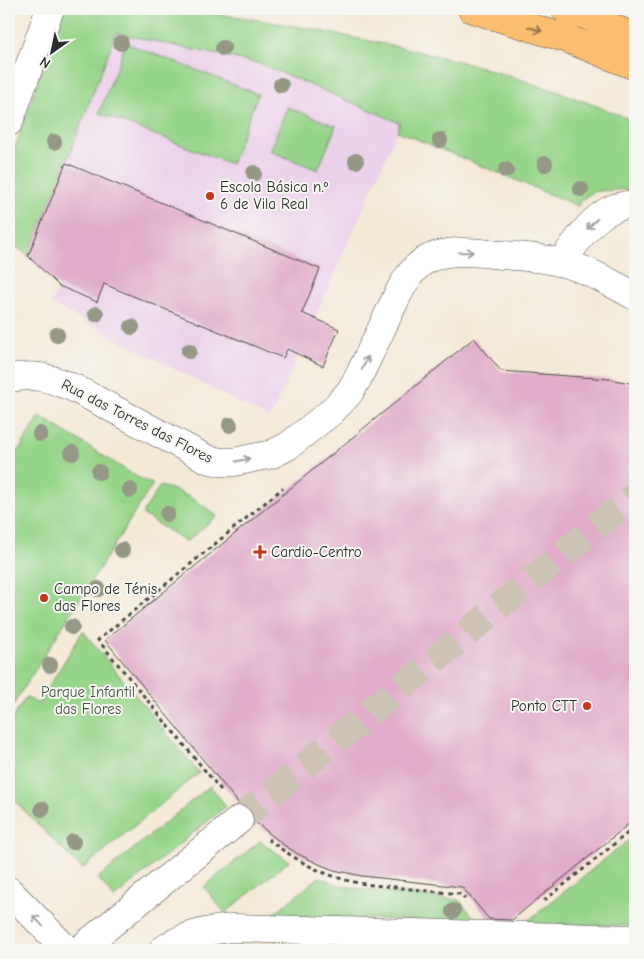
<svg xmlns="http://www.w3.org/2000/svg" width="644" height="959" viewBox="0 0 644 959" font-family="'Comic Neue',sans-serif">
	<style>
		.built { fill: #ecd1ea }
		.green { fill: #96d489; stroke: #60805a }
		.building { fill: #e0acc9 }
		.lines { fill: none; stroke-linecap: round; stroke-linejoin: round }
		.minor-tunnel { stroke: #ccc3b5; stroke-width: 28; stroke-dasharray: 28 14; stroke-linecap: butt }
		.minor-casing { stroke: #494845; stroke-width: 29 }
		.highway-casing { stroke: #494845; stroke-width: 29 }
		.path { stroke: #494845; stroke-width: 3; stroke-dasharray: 4 4; stroke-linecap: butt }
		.minor { stroke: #fff; stroke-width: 28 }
		.highway { stroke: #fbbe6e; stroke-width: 28 }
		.tree { fill: #949885 }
		.oneway { stroke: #93744c }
		.oneway2 { stroke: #a0a0a0 }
		.poi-dot { fill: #c8321e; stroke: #f6f6f2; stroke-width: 2 }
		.labels { text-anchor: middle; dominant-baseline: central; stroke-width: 4; stroke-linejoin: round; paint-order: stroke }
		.poi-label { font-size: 15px; fill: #2b2b2b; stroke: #f6f6f2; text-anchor: start }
		.street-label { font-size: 15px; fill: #2b2b2b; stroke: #f6f6f2 }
		.park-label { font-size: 15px; fill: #465542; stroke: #f6f6f2 }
	</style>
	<rect width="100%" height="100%" fill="#f6f6f2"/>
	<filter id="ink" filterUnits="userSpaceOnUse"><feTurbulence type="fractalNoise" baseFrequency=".02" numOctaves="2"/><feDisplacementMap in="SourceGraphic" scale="10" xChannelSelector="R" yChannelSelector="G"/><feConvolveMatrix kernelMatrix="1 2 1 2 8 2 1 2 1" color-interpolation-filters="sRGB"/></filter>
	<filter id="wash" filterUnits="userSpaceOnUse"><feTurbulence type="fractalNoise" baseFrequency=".0096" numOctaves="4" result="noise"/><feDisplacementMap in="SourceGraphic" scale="20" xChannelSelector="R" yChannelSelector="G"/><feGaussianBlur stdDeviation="1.12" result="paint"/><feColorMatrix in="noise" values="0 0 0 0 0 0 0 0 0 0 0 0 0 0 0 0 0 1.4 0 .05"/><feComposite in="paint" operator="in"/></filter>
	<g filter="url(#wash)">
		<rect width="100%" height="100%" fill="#f4e9d7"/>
		<path class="built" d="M 116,33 L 261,64 L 401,123 L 270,419 L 51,304 L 59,286 L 28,256 L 66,163 Z"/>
		<path class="green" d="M 63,9 L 173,9 L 240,17 L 307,28 L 408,49 L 474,65 L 553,90 L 594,105 L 635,121 L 635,189 L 597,191 C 588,194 583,198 578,206 L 397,131 L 400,123 L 261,64 L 116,33 L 66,163 L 28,256 L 16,246 L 9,261 L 9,165 Z
			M 126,43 L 258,94 L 231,164 L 99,113 Z
			M 287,107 L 336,126 L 318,170 L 270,151 Z
			M 40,416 L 137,477 L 153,484 L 9,711 L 9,466 Z
			M 160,486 C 181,491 200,502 217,516 L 186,542 L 142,514 Z
			M 83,631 L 199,773 L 82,869 L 9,795 L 9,724 L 26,697 L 38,704 Z
			M 210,786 L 226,806 L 114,898 L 98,878 Z
			M 635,835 L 635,926 L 525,923 Z
			M 260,841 L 289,861 L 225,913 L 204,887 Z
			M 319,877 L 339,885 L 360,889 L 459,900 L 478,922 L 271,916 Z"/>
		<g id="blocks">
			<path class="building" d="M 66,163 L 320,269 L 302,313 L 339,329 L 323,366 L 287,349 L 283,358 L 104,284 L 97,302 L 59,286 L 28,256 Z
				M 474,338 L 501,371 L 609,379 L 635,384 L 635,819 L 512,920 L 489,919 L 462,887 L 362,876 L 334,870 L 321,865 L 298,854 L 284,845 L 254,821 L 254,817 L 251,810 L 245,806 L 240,805 L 105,640 Z"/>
		</g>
	</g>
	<g filter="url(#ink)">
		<use href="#blocks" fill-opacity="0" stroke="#494845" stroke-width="1"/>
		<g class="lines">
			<path class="minor-tunnel" d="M 239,820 L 635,495"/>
			<defs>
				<path id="minor" d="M 9,122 L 50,9
					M 561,263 C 573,247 585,227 602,215 C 611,208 624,205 635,204
					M 9,378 C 39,373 49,378 76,389 L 207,459 L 220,462 L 234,462 L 272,454 L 288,446 L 331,412 L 349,393 L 358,378 L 398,294 C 406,279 414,265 430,258 C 451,248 480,253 502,255 C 525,257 548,258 570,265 C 593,272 614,285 635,296
					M 9,891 L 67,950
					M 79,950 L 239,820
					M 163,950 C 183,935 208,930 233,928 L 635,939"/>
				<path id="highway" d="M 472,9 L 568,39 L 635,66
					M 565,9 L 585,15 L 635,38"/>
			</defs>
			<use href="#minor" class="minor-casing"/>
			<use href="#highway" class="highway-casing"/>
			<path class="path" d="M 221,790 L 98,640 L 283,488
				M 268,839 C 293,859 322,875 354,882 C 367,885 382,886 396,887 C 417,890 439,892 461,894 L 465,899
				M 544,901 L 635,827"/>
			<use href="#minor" class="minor"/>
			<use href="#highway" class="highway"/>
		</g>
		<g class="tree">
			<circle cx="121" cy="43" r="8"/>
			<circle cx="223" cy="48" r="8"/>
			<circle cx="281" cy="85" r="8"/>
			<circle cx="440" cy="140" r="8"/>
			<circle cx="54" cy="142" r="8"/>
			<circle cx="356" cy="161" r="8"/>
			<circle cx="545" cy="164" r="8"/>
			<circle cx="506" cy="170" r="8"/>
			<circle cx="254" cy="173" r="8"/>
			<circle cx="581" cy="189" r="8"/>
			<circle cx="96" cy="314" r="8"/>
			<circle cx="132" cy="327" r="8"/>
			<circle cx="57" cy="335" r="8"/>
			<circle cx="189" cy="351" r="8"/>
			<circle cx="230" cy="425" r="8"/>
			<circle cx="40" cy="434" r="8"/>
			<circle cx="72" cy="453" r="8"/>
			<circle cx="99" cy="472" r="8"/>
			<circle cx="130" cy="490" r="8"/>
			<circle cx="167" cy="514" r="8"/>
			<circle cx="122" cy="550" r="8"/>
			<circle cx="98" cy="589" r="8"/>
			<circle cx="72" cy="627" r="8"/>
			<circle cx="50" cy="665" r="8"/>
			<circle cx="42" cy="809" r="8"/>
			<circle cx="73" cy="842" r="8"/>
			<circle cx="453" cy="911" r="8"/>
		</g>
		<defs><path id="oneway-shaft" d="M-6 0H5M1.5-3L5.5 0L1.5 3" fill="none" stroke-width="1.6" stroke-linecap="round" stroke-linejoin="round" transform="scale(1.25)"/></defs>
		<use class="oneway" href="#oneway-shaft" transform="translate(535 29) rotate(18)"/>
		<g class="oneway2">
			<use href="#oneway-shaft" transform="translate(592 224) rotate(135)"/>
			<use href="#oneway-shaft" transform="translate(466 252) rotate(-1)"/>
			<use href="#oneway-shaft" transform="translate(365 363) rotate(-65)"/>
			<use href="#oneway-shaft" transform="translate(243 460) rotate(-11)"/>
			<use href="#oneway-shaft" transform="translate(38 921) rotate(-134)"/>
		</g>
	</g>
	<g class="poi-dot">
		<circle cx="210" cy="196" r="5"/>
		<path d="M257.5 544.5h5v5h5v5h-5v5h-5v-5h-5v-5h5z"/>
		<circle cx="44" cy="598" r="5"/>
		<circle cx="587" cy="706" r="5"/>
	</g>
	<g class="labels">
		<g class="poi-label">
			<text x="220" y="187">Escola Básica n.º<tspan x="220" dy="17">6 de Vila Real</tspan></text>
			<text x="271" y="552">Cardio-Centro</text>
			<text x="54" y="589">Campo de Ténis<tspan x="54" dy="17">das Flores</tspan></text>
			<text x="577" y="706" text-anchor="end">Ponto CTT</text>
		</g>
		<g class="street-label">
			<text transform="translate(137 421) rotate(27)">Rua das Torres das Flores</text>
		</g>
		<g class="park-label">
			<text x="88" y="692">Parque Infantil<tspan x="88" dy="17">das Flores</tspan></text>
		</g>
	</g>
	<rect width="644" height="959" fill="none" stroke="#f6f6f2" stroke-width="30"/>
	<g transform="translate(52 52) rotate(213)" stroke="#f6f6f2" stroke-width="4" paint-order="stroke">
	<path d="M0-4L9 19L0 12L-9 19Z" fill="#2b2b2b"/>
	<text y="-8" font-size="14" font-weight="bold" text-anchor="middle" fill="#2b2b2b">N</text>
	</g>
</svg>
